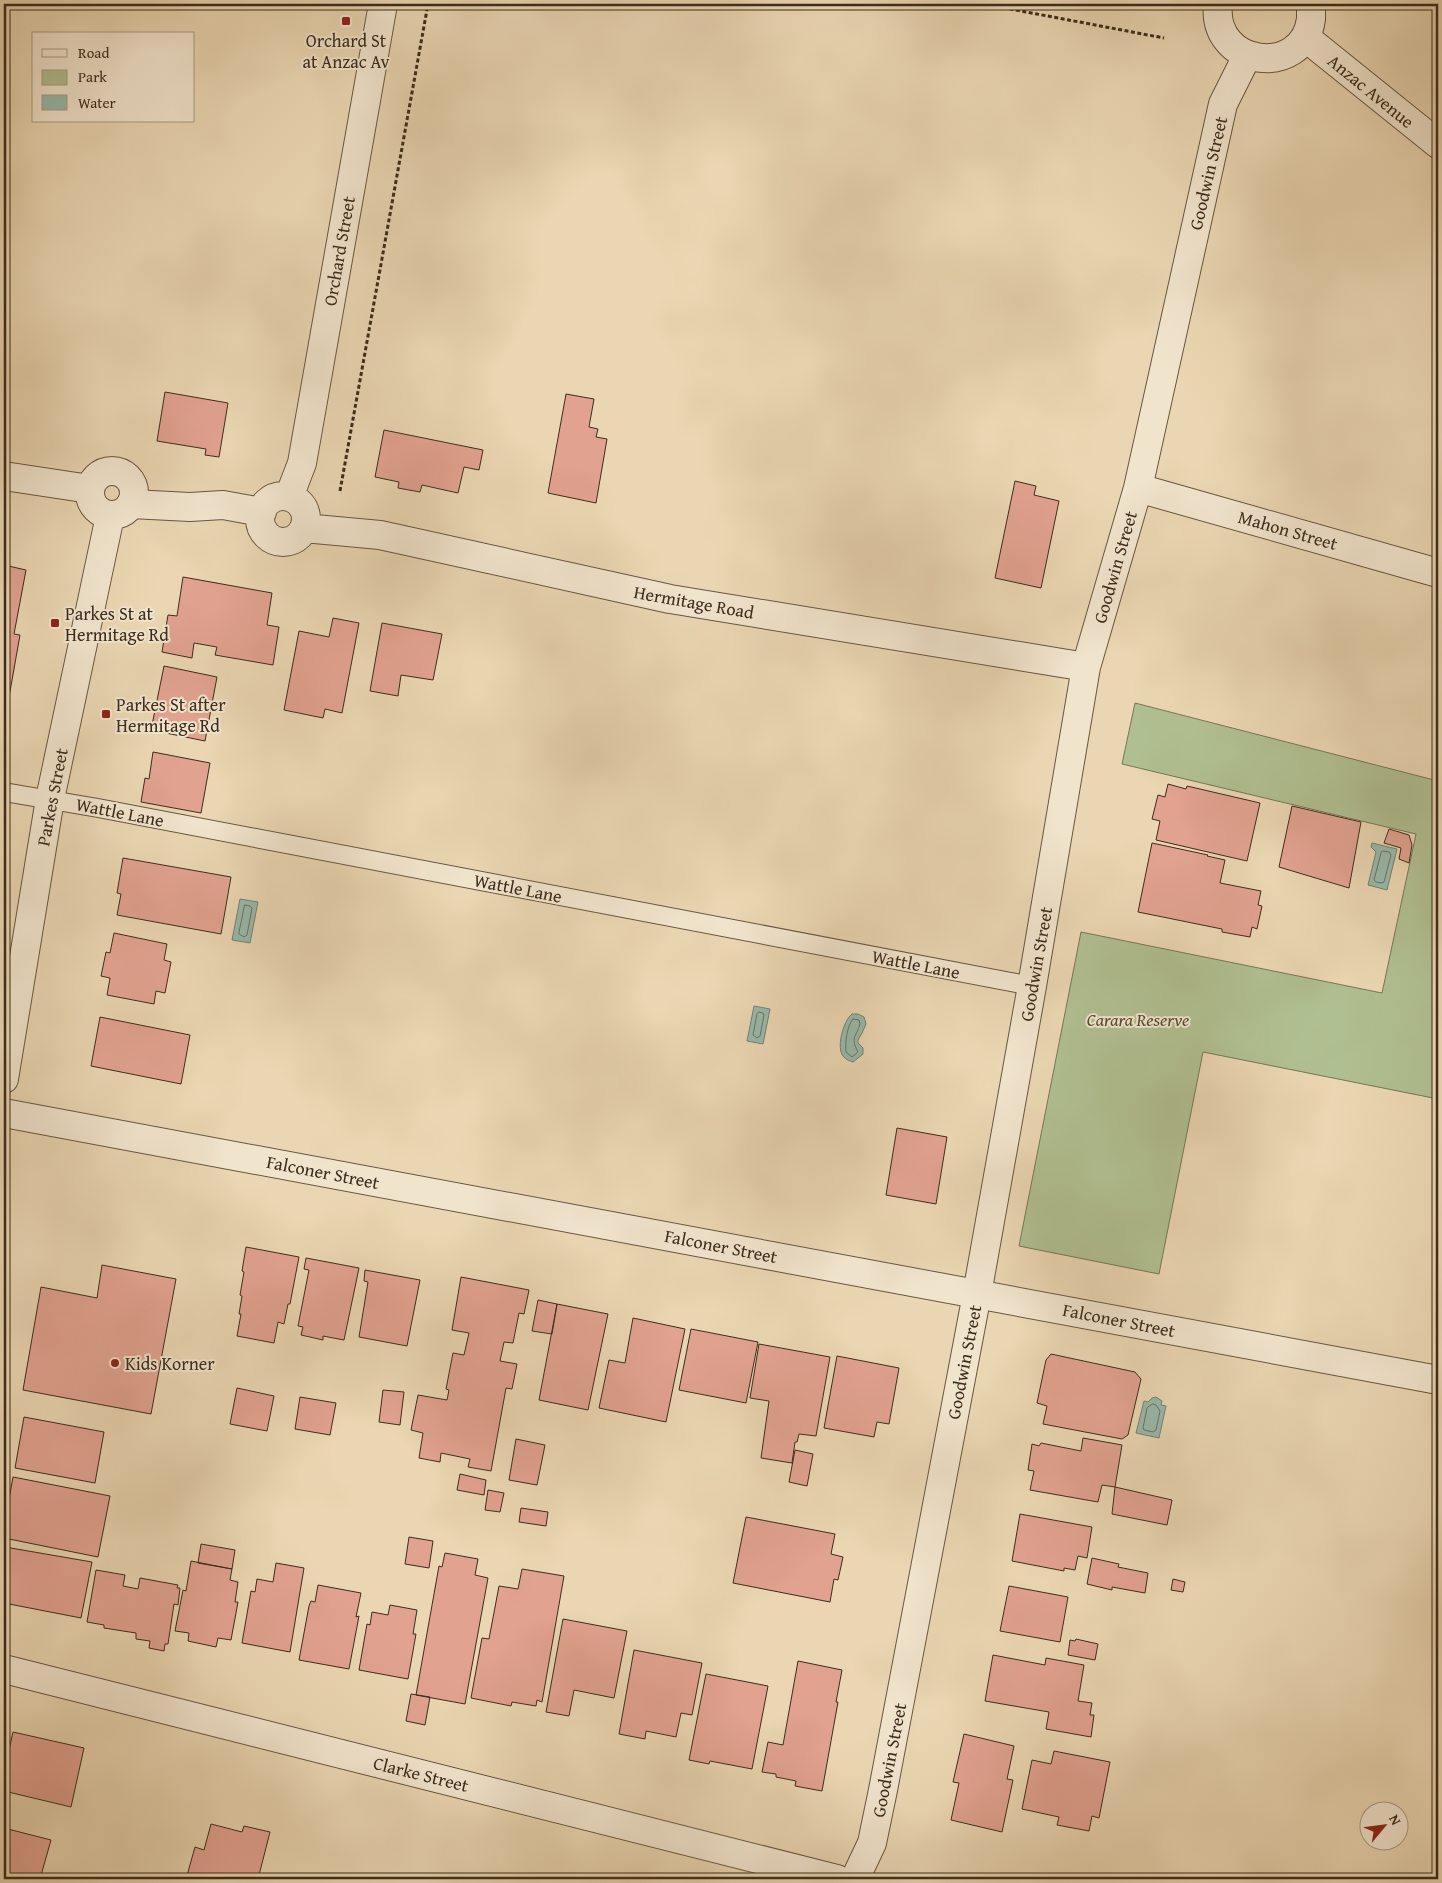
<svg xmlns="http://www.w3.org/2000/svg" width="1442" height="1883" viewBox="0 0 1442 1883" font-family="'Gentium Book Plus',serif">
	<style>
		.green { fill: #b0bf91; stroke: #767656 }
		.water { fill: #98b9aa; stroke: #738171 }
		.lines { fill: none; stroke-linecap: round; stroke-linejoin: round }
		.shore { stroke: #6a7263; stroke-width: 1 }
		.building { fill: #e1a290; stroke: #3c2c1c }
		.service-casing { stroke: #685642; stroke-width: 20 }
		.minor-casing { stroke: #685642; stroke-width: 30 }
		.tertiary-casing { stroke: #685642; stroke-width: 30 }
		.path { stroke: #3c2c1c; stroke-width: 3; stroke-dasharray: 4 2.5; stroke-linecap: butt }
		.service { stroke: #f1e4cd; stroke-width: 18 }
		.minor { stroke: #f1e4cd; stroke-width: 28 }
		.tertiary { stroke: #f1e4cd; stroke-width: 28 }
		.poi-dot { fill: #8f2418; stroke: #f1e4cd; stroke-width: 2 }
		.labels { text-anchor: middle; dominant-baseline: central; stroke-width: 4; stroke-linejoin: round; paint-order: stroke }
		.poi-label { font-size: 18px; fill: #3c2c1c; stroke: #f1e4cd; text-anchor: start }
		.street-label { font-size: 18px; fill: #3c2c1c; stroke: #f1e4cd }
		.park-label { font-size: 18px; font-style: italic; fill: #534933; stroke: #f1e4cd }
	</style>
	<rect width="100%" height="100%" fill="#ead6b2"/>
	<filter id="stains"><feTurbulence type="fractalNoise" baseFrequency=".004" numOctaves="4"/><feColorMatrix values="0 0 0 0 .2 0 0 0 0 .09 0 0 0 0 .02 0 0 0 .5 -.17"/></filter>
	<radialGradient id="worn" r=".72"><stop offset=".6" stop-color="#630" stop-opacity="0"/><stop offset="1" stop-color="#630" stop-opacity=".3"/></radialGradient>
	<path class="green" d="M 1135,703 L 1438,781 L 1438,1099 L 1203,1052 L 1159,1274 L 1019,1246 L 1081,932 L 1382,993 L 1416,834 L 1122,764 Z"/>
	<path class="water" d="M 1372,843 L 1397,849 L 1387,890 L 1368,885 L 1376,852 L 1371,847 Z
		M 240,899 L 258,902 L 250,943 L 232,940 Z
		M 754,1006 L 770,1009 L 763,1044 L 747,1041 Z
		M 852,1014 L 858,1014 L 864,1017 L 866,1024 L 862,1033 L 858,1040 L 858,1043 L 863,1048 L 863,1054 L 853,1062 C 847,1060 843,1058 841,1052 C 838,1042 844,1020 852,1014 Z
		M 1156,1397 L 1162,1401 L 1161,1405 L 1166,1406 L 1159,1438 L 1136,1433 L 1144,1401 L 1148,1402 L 1152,1398 Z"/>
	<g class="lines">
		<path class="shore" d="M 1383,851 L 1389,852 L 1391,855 L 1384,882 L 1382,883 L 1376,882 L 1374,880 L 1381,853 Z
			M 245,905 L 250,906 L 252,908 L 247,935 L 244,937 L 239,934 Z
			M 759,1012 L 763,1013 L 764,1015 L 760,1036 L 757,1038 L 753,1035 L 757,1014 Z
			M 853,1019 L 859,1020 L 860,1024 C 856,1038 850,1037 858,1052 L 852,1057 L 846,1052 C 845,1042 847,1026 853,1019 Z
			M 1153,1404 L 1156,1405 L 1160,1411 L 1156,1430 L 1153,1432 L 1144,1430 L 1143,1428 L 1147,1408 Z"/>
	</g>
	<path class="building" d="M 165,392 L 228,403 L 219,457 L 205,455 L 206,449 L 157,441 Z
		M 566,394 L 594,399 L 589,427 L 598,429 L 596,437 L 607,439 L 596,503 L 548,493 Z
		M 384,430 L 483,450 L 479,470 L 464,467 L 458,493 L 422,485 L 420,492 L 398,488 L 399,482 L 375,477 Z
		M 1015,481 L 1036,486 L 1034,495 L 1059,501 L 1041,588 L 995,578 Z
		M 4,565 L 26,570 L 14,634 L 20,635 L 9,697 L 4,696 Z
		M 183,577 L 272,593 L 267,625 L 279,627 L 273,665 L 215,655 L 217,647 L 194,643 L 192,658 L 162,652 L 168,615 L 177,616 Z
		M 333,618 L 359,623 L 342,713 L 325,709 L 323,718 L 284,710 L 299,631 L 329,637 Z
		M 382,623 L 442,634 L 433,680 L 401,675 L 398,696 L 370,691 Z
		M 164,666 L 217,677 L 205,741 L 151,730 Z
		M 153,752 L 210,763 L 201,813 L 141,802 L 145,778 L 149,779 Z
		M 1168,784 L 1186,789 L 1187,786 L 1260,803 L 1247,861 L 1156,840 L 1160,821 L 1152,819 L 1158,795 L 1165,797 Z
		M 1292,806 L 1361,822 L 1349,888 L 1279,867 Z
		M 1389,829 L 1409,835 L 1412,845 L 1409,863 L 1399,859 L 1401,848 L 1384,843 Z
		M 1152,843 L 1208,855 L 1207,856 L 1225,860 L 1220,883 L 1261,891 L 1258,905 L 1262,906 L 1257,929 L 1252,927 L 1250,937 L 1222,932 L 1222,929 L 1138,912 Z
		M 123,858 L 231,877 L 221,934 L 117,915 L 121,894 L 117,893 Z
		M 114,933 L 167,944 L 164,960 L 171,962 L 165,993 L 156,991 L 154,1004 L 107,995 L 110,978 L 101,976 L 106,952 L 110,953 Z
		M 100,1017 L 190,1035 L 181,1084 L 91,1066 Z
		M 897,1128 L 947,1137 L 936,1204 L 886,1195 Z
		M 246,1247 L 299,1257 L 290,1304 L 288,1304 L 284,1324 L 278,1322 L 274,1343 L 237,1336 L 241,1314 L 239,1314 L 242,1296 L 240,1295 L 244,1272 L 242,1271 Z
		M 306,1258 L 359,1268 L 344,1340 L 323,1336 L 323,1340 L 301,1335 L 303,1327 L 298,1326 L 309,1270 L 304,1269 Z
		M 102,1265 L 176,1279 L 151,1414 L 23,1390 L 41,1287 L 97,1298 Z
		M 365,1270 L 420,1280 L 407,1346 L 359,1337 L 368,1282 L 364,1281 Z
		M 461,1277 L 529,1290 L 524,1314 L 519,1313 L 513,1343 L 504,1342 L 500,1361 L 517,1364 L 512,1389 L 506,1388 L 491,1471 L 468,1467 L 470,1459 L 441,1453 L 440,1462 L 419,1458 L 423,1433 L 411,1430 L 418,1395 L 447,1400 L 449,1390 L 446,1389 L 453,1353 L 464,1355 L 469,1333 L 452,1330 Z
		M 538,1300 L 557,1304 L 552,1334 L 532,1331 Z
		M 557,1304 L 608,1314 L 588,1410 L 539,1400 Z
		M 633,1318 L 685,1329 L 666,1422 L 599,1408 L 609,1360 L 625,1363 Z
		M 691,1329 L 758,1342 L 746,1403 L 679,1390 Z
		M 759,1344 L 830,1357 L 816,1436 L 799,1434 L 797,1442 L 795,1442 L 792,1463 L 761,1458 L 769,1401 L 750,1398 Z
		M 1051,1354 L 1135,1372 L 1141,1379 L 1128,1435 L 1122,1439 L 1043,1424 L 1047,1406 L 1037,1403 L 1046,1360 Z
		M 837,1356 L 899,1368 L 889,1424 L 877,1422 L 874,1437 L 824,1428 Z
		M 237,1388 L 274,1396 L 267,1431 L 230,1424 Z
		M 383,1390 L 404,1392 L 400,1425 L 379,1422 Z
		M 300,1397 L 336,1403 L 330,1435 L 295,1429 Z
		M 24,1417 L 104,1432 L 95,1483 L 15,1468 Z
		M 1083,1438 L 1122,1445 L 1115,1487 L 1102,1485 L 1098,1502 L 1030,1490 L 1034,1471 L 1028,1470 L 1032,1444 L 1039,1446 L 1041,1443 L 1081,1451 Z
		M 516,1439 L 545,1445 L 537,1485 L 509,1480 Z
		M 795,1450 L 813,1454 L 807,1486 L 789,1482 Z
		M 460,1474 L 486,1480 L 484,1495 L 457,1490 Z
		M 13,1477 L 110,1496 L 98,1557 L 4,1538 L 4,1509 L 7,1510 Z
		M 1115,1487 L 1172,1500 L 1167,1525 L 1112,1514 Z
		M 488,1490 L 504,1493 L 500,1512 L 485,1510 Z
		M 521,1508 L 548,1512 L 546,1526 L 519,1522 Z
		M 1020,1514 L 1092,1527 L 1087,1558 L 1078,1556 L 1075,1570 L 1064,1568 L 1064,1571 L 1012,1561 Z
		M 746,1517 L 835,1534 L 831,1554 L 843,1557 L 838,1580 L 834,1579 L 830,1602 L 733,1583 Z
		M 409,1537 L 433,1541 L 429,1568 L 405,1564 Z
		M 201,1544 L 235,1550 L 232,1569 L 198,1563 Z
		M 5,1547 L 92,1562 L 81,1618 L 4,1603 Z
		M 445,1553 L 478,1559 L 475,1575 L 488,1578 L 465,1704 L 416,1695 L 439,1566 L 442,1567 Z
		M 1092,1558 L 1119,1564 L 1118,1567 L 1148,1573 L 1145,1593 L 1112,1587 L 1112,1590 L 1087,1584 Z
		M 191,1561 L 232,1569 L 230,1580 L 238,1582 L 235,1602 L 238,1602 L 231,1640 L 218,1638 L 216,1647 L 188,1641 L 189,1633 L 175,1631 L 183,1590 L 186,1591 Z
		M 276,1563 L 304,1568 L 290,1652 L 242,1643 L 251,1591 L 255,1592 L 257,1579 L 273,1582 Z
		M 522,1569 L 564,1576 L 542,1702 L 537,1700 L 536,1706 L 512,1702 L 511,1706 L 471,1698 L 482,1638 L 489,1639 L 499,1586 L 518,1589 Z
		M 96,1570 L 125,1575 L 123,1586 L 138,1589 L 140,1578 L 178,1585 L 177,1588 L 180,1588 L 178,1605 L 174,1604 L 168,1644 L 165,1644 L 164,1651 L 149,1648 L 150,1641 L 136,1639 L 136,1633 L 104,1628 L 104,1625 L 87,1622 Z
		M 1173,1579 L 1185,1582 L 1183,1592 L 1171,1590 Z
		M 318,1585 L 361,1593 L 356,1617 L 359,1616 L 349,1669 L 299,1660 L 309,1606 L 311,1601 L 315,1602 Z
		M 1009,1586 L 1068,1597 L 1060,1642 L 1000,1631 Z
		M 390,1605 L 417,1610 L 413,1634 L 416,1634 L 408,1679 L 359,1670 L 367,1624 L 370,1625 L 372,1612 L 388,1615 Z
		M 563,1619 L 627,1631 L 614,1698 L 574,1690 L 569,1716 L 546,1712 Z
		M 1076,1639 L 1098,1644 L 1095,1660 L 1068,1655 L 1070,1640 L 1075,1641 Z
		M 634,1650 L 702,1663 L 692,1715 L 681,1713 L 676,1737 L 646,1731 L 645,1739 L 619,1734 Z
		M 993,1655 L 1045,1665 L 1046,1658 L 1084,1665 L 1078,1701 L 1092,1703 L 1090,1715 L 1094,1715 L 1091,1737 L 1046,1729 L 1049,1712 L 985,1701 Z
		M 798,1661 L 842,1670 L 836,1702 L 838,1702 L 822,1791 L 795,1786 L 796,1781 L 776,1777 L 776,1774 L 762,1772 L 768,1742 L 783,1745 Z
		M 706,1674 L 768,1686 L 752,1769 L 710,1761 L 709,1764 L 689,1760 Z
		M 411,1694 L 430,1697 L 425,1725 L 406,1721 Z
		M 13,1732 L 84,1748 L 71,1807 L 4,1791 L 4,1753 L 8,1754 Z
		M 964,1734 L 1014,1746 L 1007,1779 L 1013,1780 L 1002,1832 L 951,1820 L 959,1783 L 953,1782 Z
		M 1054,1751 L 1110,1762 L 1099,1818 L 1092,1816 L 1089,1831 L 1057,1825 L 1059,1817 L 1022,1809 L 1032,1760 L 1051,1764 Z
		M 211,1824 L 242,1832 L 244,1826 L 270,1832 L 258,1879 L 186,1879 L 195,1847 L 204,1850 Z
		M 4,1828 L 51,1840 L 40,1879 L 22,1879 L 4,1874 Z"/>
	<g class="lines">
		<defs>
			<path id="service" d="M 4,792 L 98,808 L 1032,986"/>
			<path id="minor" d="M 1218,4 C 1211,67 1303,79 1311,19 C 1311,14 1311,9 1311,4
				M 1305,37 L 1438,144
				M 1138,488 L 1438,573
				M260 519a23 23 0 1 1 46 0a23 23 0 1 1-46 0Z
				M 289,497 L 302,463 L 383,4
				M 131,504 L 190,507 L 223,505 L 262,512
				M 304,528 L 380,535 L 670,599 L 1086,667
				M 4,1113 L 1438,1380
				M 4,1669 L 837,1879
				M 855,1879 L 872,1843 L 883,1790 L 977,1294 L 1032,986 L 1086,667 L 1138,488 L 1223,104 L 1247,56"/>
			<path id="tertiary" d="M90 493a22 22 0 1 1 44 0a22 22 0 1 1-44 0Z
				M 4,476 L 90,489
				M 4,1079 L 50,799 L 110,516"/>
		</defs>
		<use href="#service" class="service-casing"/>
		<use href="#minor" class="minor-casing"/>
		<use href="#tertiary" class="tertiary-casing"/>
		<path class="path" d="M 984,4 L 1164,38
			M 340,491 L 428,4"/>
		<use href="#service" class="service"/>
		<use href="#minor" class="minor"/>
		<use href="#tertiary" class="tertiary"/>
	</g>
	<g class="poi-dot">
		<rect x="341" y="16" width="10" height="10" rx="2.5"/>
		<rect x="50" y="618" width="10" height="10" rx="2.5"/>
		<rect x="101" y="709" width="10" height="10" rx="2.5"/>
		<circle cx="115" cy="1363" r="5"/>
	</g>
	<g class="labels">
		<g class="poi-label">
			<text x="346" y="40" text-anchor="middle">Orchard St<tspan x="346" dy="21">at Anzac Av</tspan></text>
			<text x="65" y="613">Parkes St at<tspan x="65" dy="21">Hermitage Rd</tspan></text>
			<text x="116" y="704">Parkes St after<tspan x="116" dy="21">Hermitage Rd</tspan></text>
			<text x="125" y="1363">Kids Korner</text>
		</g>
		<g class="street-label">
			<text transform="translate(1371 91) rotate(39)">Anzac Avenue</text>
			<text transform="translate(1208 173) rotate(-77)">Goodwin Street</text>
			<text transform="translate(339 251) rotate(-80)">Orchard Street</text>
			<text transform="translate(1288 530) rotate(16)">Mahon Street</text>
			<text transform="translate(1115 567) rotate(-74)">Goodwin Street</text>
			<text transform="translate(694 602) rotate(10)">Hermitage Road</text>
			<text transform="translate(52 797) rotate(-79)">Parkes Street</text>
			<text transform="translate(120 812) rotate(11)">Wattle Lane</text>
			<text transform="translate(518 888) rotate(11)">Wattle Lane</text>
			<text transform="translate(916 964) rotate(11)">Wattle Lane</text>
			<text transform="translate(1036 964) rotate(-80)">Goodwin Street</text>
			<text transform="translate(323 1172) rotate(11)">Falconer Street</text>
			<text transform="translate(721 1246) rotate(11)">Falconer Street</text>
			<text transform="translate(1119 1320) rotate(11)">Falconer Street</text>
			<text transform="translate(964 1362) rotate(-79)">Goodwin Street</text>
			<text transform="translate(889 1760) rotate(-79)">Goodwin Street</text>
			<text transform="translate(421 1774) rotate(14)">Clarke Street</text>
		</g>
		<g class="park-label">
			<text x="1138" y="1019">Carara Reserve</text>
		</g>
	</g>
	<rect width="1442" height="1883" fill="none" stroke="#ead6b2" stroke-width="20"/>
	<rect x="5" y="5" width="1432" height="1873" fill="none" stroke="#3c2c1c" stroke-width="2.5"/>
	<rect x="10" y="10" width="1422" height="1863" fill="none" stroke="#3c2c1c"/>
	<rect x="32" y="32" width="162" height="90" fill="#f1e4cd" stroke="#a99a86"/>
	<rect x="42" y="49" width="25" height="8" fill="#f1e4cd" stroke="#a99a86"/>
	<text x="78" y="58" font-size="15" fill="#3c2c1c">Road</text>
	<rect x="42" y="70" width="25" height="15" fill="#b0bf91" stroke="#a99a86"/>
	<text x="78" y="82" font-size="15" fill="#3c2c1c">Park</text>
	<rect x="42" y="95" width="25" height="15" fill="#98b9aa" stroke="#a99a86"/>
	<text x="78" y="108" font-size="15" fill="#3c2c1c">Water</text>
	<g transform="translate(1384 1826) rotate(61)"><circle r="24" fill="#f1e4cd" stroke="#a99a86"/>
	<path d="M0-4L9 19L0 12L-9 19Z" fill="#8f2418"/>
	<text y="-8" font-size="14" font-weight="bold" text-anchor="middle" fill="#3c2c1c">N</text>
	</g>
	<rect width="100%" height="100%" filter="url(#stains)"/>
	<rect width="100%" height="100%" fill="url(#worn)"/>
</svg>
